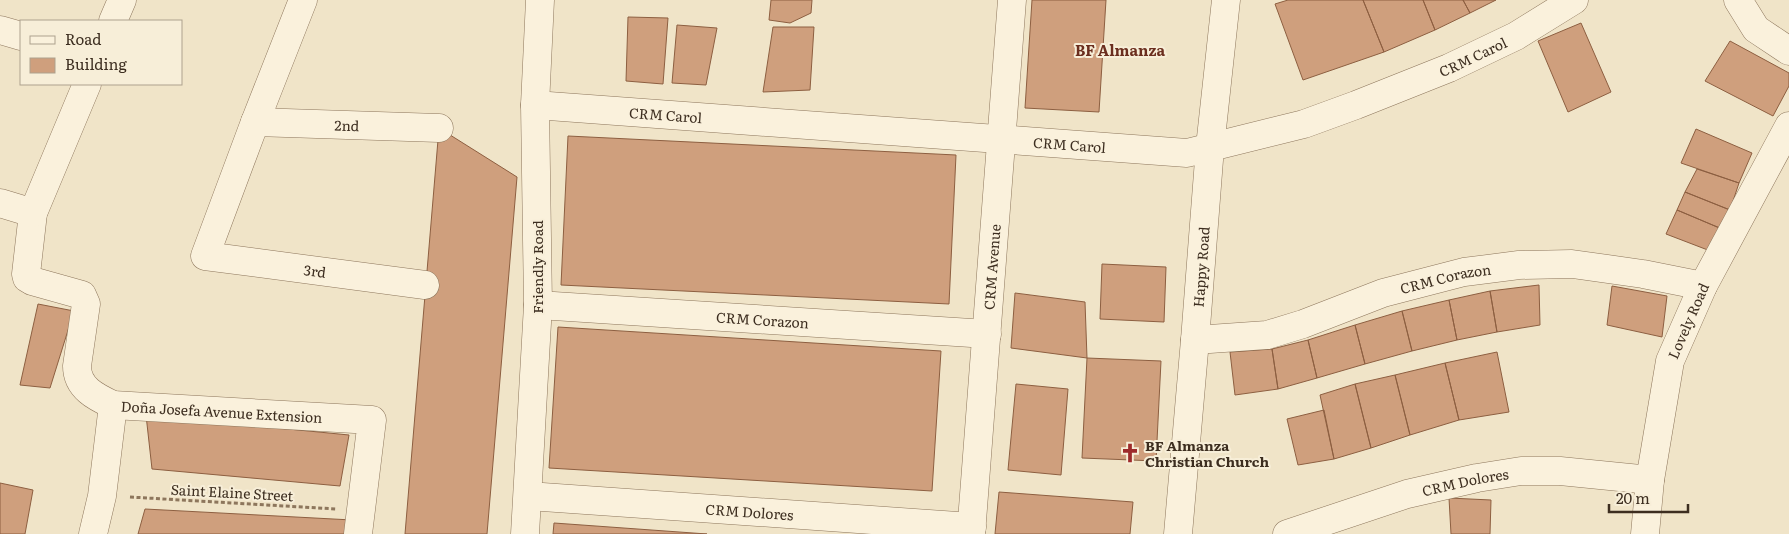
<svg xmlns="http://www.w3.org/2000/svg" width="1789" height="534" viewBox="0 0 1789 534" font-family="Literata,serif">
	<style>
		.building { fill: #cf9f7d; stroke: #8d5f41 }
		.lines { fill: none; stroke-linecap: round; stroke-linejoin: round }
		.minor-casing { stroke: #8d765c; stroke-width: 29 }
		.path { stroke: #8d765c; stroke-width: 3; stroke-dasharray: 4 2.5; stroke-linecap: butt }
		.minor { stroke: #faf1dc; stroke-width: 28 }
		.labels { text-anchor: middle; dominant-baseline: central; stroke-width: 4; stroke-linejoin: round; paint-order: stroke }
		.street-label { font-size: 14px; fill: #3d2e20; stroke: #f7eed8 }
		.poi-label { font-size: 14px; font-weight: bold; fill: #3d2e20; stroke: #f7eed8; text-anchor: start }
		.neighbourhood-label { font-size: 15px; font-weight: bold; fill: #6b2e1e; stroke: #f7eed8 }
	</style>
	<rect width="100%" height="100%" fill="#f0e4c8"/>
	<path class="building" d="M 771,0 L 812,0 L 811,13 L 790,23 L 769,20 Z
		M 1032,0 L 1106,0 L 1099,112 L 1025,108 Z
		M 1288,0 L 1363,0 L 1384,52 L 1303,80 L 1275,4 Z
		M 1363,0 L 1423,0 L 1435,30 L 1384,52 Z
		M 1423,0 L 1463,0 L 1470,13 L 1435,30 Z
		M 1463,0 L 1496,0 L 1470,13 Z
		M 628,17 L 668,18 L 663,84 L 626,81 Z
		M 1581,23 L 1611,92 L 1568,112 L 1538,41 Z
		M 677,25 L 717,28 L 706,85 L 672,83 Z
		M 773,27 L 814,27 L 810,90 L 763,92 Z
		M 1730,41 L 1789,73 L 1789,86 L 1773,116 L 1705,81 Z
		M 439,128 L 517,177 L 487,534 L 405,534 Z
		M 1696,129 L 1752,153 L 1739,183 L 1681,163 Z
		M 568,136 L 956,155 L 949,304 L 561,285 Z
		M 1697,169 L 1739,183 L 1730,210 L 1685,192 Z
		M 1685,192 L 1730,210 L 1722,229 L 1677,210 Z
		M 1677,210 L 1722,229 L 1713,252 L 1666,234 Z
		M 1102,264 L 1166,267 L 1164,322 L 1100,319 Z
		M 1539,285 L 1540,325 L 1497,332 L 1490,291 Z
		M 1612,286 L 1667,296 L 1662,337 L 1607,325 Z
		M 1490,291 L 1497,332 L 1457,340 L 1449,300 Z
		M 1015,293 L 1085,302 L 1087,358 L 1011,348 Z
		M 1449,300 L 1457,340 L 1412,351 L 1402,311 Z
		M 38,304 L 74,311 L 50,388 L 20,385 Z
		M 1402,311 L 1412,351 L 1365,364 L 1355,325 Z
		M 1355,325 L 1365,364 L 1317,378 L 1308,340 Z
		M 558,327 L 941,351 L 932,491 L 549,468 Z
		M 1308,340 L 1317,378 L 1278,389 L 1272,349 Z
		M 1272,349 L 1278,389 L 1235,395 L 1230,352 Z
		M 1497,352 L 1509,412 L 1459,420 L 1445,363 Z
		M 1087,358 L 1161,361 L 1156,461 L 1082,458 Z
		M 1445,363 L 1459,420 L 1410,435 L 1395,375 Z
		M 1395,375 L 1410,435 L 1371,448 L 1355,384 Z
		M 1016,384 L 1068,389 L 1061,475 L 1008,470 Z
		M 1355,384 L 1371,448 L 1334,459 L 1320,395 Z
		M 1324,410 L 1334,459 L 1298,465 L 1287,419 Z
		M 146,415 L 349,435 L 340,486 L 152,469 Z
		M 0,483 L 33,490 L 25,534 L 0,534 Z
		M 999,492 L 1133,502 L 1130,534 L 995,534 Z
		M 1449,498 L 1491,500 L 1490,534 L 1451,534 Z
		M 145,509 L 352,520 L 351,534 L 138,534 Z
		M 554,523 L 707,534 L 553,534 Z"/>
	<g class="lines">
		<defs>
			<g id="minor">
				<path id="s1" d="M 303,0 L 255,122 L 205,256 L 425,285"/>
				<path d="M 1738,0 L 1756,29 L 1789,51"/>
				<path d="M 113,21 L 122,0"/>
				<path d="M 0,30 L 21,36"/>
				<path id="s2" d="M 87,84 L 33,213 L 26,274 L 27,278 L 32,281 L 82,295 L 86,304 L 77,366 C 77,388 96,397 113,405 L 372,420 L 358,534"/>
				<path id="s3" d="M 535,105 L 1187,153 L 1304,124 L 1356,105 L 1449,68 L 1516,36 L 1574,0"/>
				<path id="s4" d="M 255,122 L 439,128"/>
				<path d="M 0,203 L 33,213"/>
				<path id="s5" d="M 538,305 L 987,334"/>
				<path id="s6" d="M 1195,340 L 1267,335 L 1303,324 L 1383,293 L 1464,272 L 1519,265 L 1572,264 L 1643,274 L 1703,286"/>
				<path id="s7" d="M 528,496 L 972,527"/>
				<path d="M 93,534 L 102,496 L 113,405"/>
				<path d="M 525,534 L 538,305 L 535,105 L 540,0"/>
				<path id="s8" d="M 971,534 L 1012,0"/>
				<path id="s9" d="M 1178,534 L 1195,340 L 1210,147 L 1226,0"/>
				<path id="s10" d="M 1287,534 L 1407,494 L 1477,478 L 1521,471 L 1560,471 L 1650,480"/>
				<path id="s11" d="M 1645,534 L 1650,480 L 1670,361 L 1703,286 L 1789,126"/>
			</g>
		</defs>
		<use href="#minor" class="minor-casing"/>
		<path class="path" d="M 130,497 L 336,509"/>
		<use href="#minor" class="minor"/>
	</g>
	<defs>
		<symbol id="church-bare" viewBox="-9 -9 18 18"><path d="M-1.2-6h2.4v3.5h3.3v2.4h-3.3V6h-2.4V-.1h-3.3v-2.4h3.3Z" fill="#9e2a2b" stroke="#f7eed8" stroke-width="2.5" paint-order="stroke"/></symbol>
	</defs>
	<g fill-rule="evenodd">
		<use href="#church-bare" x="1116" y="439" width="28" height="28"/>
	</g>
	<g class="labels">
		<g class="street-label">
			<text stroke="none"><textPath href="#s3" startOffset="956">CRM Carol</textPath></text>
			<text stroke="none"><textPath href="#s3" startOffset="131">CRM Carol</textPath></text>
			<text stroke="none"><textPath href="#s4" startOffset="92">2nd</textPath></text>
			<text stroke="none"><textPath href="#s3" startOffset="536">CRM Carol</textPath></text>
			<text transform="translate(537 267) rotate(-90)">Friendly Road</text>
			<text stroke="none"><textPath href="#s8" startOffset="268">CRM Avenue</textPath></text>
			<text stroke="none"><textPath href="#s9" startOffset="268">Happy Road</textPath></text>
			<text stroke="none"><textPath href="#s1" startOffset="385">3rd</textPath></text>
			<text stroke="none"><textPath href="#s6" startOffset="260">CRM Corazon</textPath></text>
			<text stroke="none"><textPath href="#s5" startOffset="225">CRM Corazon</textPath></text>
			<text stroke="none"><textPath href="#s11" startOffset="219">Lovely Road</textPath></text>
			<text stroke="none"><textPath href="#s2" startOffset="501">Doña Josefa Avenue Extension</textPath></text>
			<text stroke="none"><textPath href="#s10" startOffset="186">CRM Dolores</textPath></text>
			<text transform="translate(232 492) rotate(3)">Saint Elaine Street</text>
			<text stroke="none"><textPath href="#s7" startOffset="222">CRM Dolores</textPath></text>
		</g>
		<g class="poi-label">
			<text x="1145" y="445">BF Almanza<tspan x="1145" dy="16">Christian Church</tspan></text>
		</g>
		<g class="neighbourhood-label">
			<text x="1120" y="49">BF Almanza</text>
		</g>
	</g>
	<rect x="20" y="20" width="162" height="65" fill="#f7eed8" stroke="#ada18e"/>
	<rect x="30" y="36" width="25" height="8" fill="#faf1dc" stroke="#ada18e"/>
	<text x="65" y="45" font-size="15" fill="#3d2e20">Road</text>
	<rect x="30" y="58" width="25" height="15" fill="#cf9f7d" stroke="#ada18e"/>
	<text x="65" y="70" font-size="15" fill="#3d2e20">Building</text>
	<path d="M1609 504v8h79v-8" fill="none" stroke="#3d2e20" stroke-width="2.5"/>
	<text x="1616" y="504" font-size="15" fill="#3d2e20" stroke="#f7eed8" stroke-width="4" paint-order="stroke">20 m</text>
</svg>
